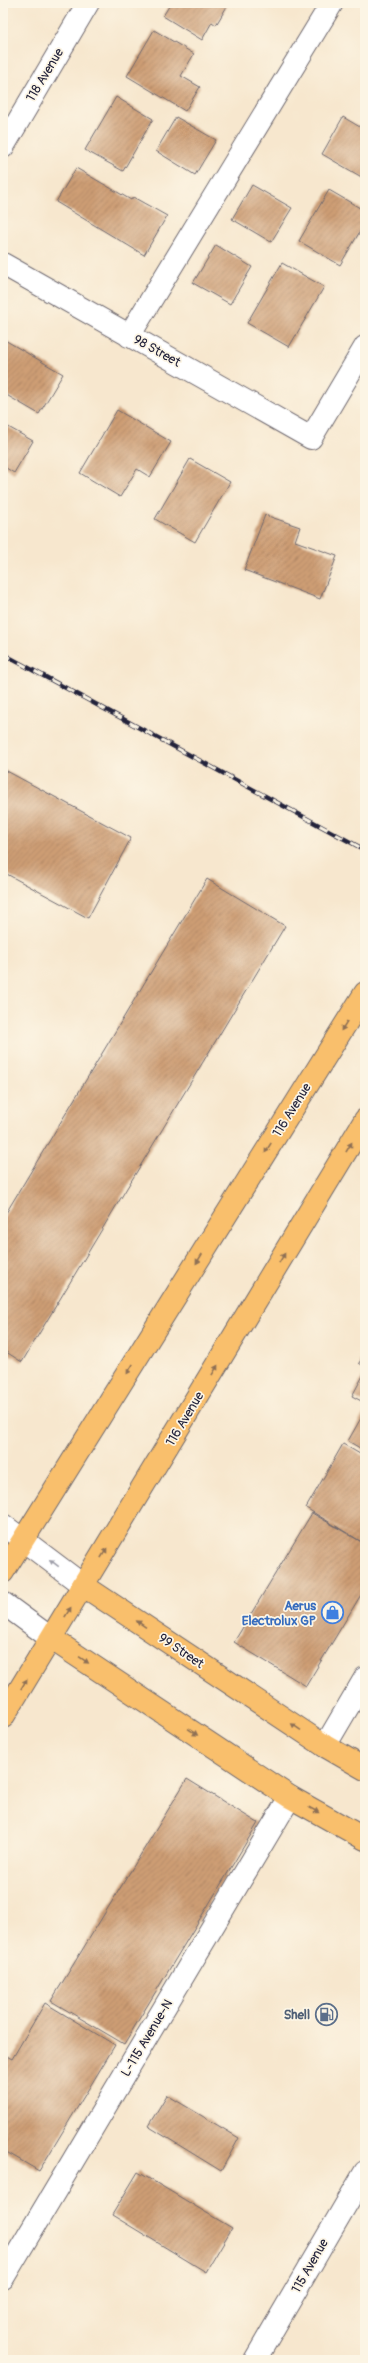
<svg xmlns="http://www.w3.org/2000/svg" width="368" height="2363" viewBox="0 0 368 2363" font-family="Pangolin,sans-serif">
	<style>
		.building { fill: url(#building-hatch) }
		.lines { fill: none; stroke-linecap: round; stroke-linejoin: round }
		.minor-casing { stroke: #6d676e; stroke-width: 24 }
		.major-casing { stroke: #6d676e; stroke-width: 24 }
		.minor { stroke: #fff; stroke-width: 22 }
		.major { stroke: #f9bf6c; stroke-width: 22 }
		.rail-casing { stroke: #22223b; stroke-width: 4.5 }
		.rail { stroke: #fcf5e5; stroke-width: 3; stroke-dasharray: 9; stroke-linecap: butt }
		.oneway { fill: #8e7054 }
		.oneway2 { fill: #9c9ca7 }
		.labels { text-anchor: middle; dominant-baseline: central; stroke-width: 3.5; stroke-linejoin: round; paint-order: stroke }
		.street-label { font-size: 13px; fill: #22223b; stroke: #fcf5e5 }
		.shop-label { font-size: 13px; font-weight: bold; fill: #366cbe; stroke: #fcf5e5; text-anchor: end }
		.service-label { font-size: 13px; font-weight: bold; fill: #4e5e75; stroke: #fcf5e5; text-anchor: end }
	</style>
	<defs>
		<pattern id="building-hatch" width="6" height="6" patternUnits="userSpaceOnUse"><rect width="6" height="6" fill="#ce9e75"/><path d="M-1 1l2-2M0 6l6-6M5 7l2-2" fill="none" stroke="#a78061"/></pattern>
	</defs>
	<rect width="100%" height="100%" fill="#fcf5e5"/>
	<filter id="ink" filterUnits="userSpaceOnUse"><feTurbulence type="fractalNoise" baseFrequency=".025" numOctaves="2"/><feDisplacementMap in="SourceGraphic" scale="8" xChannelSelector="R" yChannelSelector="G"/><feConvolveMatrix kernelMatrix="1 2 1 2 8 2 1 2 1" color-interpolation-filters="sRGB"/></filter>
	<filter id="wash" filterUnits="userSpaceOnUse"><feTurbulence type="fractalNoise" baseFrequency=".012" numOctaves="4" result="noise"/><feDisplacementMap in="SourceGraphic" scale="16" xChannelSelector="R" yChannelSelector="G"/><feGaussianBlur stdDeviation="0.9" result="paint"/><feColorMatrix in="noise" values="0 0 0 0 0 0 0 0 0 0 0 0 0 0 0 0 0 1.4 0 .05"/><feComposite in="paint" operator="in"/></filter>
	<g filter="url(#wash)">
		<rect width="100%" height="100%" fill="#f7e7ce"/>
		<g id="blocks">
			<path class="building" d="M 171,3 L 229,3 L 216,25 L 212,22 L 202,40 L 163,16 Z
				M 154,30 L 194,54 L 181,76 L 200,87 L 185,111 L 127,76 Z
				M 116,97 L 153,119 L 123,171 L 85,150 Z
				M 176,117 L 216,140 L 195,175 L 156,151 Z
				M 343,117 L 365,130 L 365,179 L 322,154 Z
				M 76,168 L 131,200 L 133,197 L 167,216 L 144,255 L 56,202 Z
				M 252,185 L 292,208 L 271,242 L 232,219 Z
				M 329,190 L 365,211 L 365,223 L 340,265 L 299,241 Z
				M 216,245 L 252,267 L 230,304 L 193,283 Z
				M 282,263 L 324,287 L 289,347 L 247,323 Z
				M 3,339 L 63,374 L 39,414 L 3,393 Z
				M 117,410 L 171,442 L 150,477 L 137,469 L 120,497 L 80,473 Z
				M 3,424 L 33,441 L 14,473 L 3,466 Z
				M 190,459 L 230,482 L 195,542 L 155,519 Z
				M 265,515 L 300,527 L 295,541 L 337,556 L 320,599 L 244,570 Z
				M 3,769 L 131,838 L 88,918 L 3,872 Z
				M 207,879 L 285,926 L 22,1362 L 3,1350 L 3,1218 Z
				M 365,1353 L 365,1367 L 359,1363 Z
				M 365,1372 L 365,1403 L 352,1396 Z
				M 365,1411 L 365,1451 L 348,1441 Z
				M 343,1444 L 365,1457 L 365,1544 L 306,1508 Z
				M 312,1513 L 365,1544 L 365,1588 L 306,1686 L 234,1642 Z
				M 187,1779 L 258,1823 L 124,2044 L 51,2001 Z
				M 45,2003 L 115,2045 L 39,2171 L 3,2150 L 3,2054 L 12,2059 Z
				M 167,2095 L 239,2138 L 221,2171 L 148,2126 Z
				M 138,2172 L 232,2228 L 206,2272 L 112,2215 Z"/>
		</g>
	</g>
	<g filter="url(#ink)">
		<use href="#blocks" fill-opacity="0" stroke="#6d676e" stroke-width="1"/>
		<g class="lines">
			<defs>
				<path id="minor" d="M 3,147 L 88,3
					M 3,264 L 311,438 L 365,347
					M 129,336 L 332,3
					M 3,1525 L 84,1586
					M 3,1603 L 52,1639
					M 325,1746 L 365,1678
					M 3,2278 L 290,1797
					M 255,2360 L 365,2172"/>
				<path id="major" d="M 3,1572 L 365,993
					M 84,1586 L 325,1746 L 365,1769
					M 52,1639 L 290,1797 L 365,1839
					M 3,1717 L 365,1120"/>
			</defs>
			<use href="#minor" class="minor-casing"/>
			<use href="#major" class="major-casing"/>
			<use href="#minor" class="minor"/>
			<use href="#major" class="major"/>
			<defs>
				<path id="rail" d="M 3,654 L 365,850"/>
			</defs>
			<use href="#rail" class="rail-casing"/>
			<use href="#rail" class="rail"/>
		</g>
		<defs><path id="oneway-solid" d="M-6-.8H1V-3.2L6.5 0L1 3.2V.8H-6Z"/></defs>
		<g class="oneway">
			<use href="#oneway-solid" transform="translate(344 1026) rotate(122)"/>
			<use href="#oneway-solid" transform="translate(349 1147) rotate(-59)"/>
			<use href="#oneway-solid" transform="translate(268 1148) rotate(122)"/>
			<use href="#oneway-solid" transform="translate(282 1258) rotate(-59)"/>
			<use href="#oneway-solid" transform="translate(199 1259) rotate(122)"/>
			<use href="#oneway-solid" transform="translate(130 1369) rotate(122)"/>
			<use href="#oneway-solid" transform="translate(215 1370) rotate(-59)"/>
			<use href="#oneway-solid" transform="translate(104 1553) rotate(-59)"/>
			<use href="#oneway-solid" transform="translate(68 1612) rotate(-58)"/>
			<use href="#oneway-solid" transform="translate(141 1624) rotate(-146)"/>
			<use href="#oneway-solid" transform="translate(84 1660) rotate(34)"/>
			<use href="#oneway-solid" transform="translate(24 1684) rotate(-58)"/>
			<use href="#oneway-solid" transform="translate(296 1727) rotate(-146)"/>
			<use href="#oneway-solid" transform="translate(193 1732) rotate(34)"/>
			<use href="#oneway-solid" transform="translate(314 1810) rotate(29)"/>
		</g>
		<use class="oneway2" href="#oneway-solid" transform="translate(54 1563) rotate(-143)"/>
	</g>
	<defs>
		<symbol id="shop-ring" viewBox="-11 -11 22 22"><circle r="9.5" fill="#fcf5e5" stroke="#3f7fe0" stroke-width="1.5"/><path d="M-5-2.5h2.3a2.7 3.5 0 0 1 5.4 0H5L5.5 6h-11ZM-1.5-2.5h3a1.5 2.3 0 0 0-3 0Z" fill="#3f7fe0"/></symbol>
		<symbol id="fuel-ring" viewBox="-11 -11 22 22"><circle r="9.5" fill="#fcf5e5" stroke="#5c6f8a" stroke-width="1.5"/><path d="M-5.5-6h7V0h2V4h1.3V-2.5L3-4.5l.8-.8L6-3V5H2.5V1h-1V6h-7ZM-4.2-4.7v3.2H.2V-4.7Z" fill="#5c6f8a"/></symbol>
	</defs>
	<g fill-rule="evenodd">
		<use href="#shop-ring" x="320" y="1600" width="25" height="25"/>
		<use href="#fuel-ring" x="314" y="2002" width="25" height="25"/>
	</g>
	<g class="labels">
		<g class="street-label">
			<text transform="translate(45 75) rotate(-59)">118 Avenue</text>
			<text transform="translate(157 351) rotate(29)">98 Street</text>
			<text transform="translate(292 1110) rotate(-58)">116 Avenue</text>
			<text transform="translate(185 1419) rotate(-59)">116 Avenue</text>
			<text transform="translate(181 1651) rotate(34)">99 Street</text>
			<text transform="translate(147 2038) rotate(-59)">L-115 Avenue-N</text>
			<text transform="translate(310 2266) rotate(-60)">115 Avenue</text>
		</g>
		<g class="shop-label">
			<text x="316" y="1606">Aerus<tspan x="316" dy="15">Electrolux GP</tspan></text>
		</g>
		<g class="service-label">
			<text x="310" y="2015">Shell</text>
		</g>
	</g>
	<rect width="368" height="2363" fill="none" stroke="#fcf5e5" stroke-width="16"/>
</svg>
